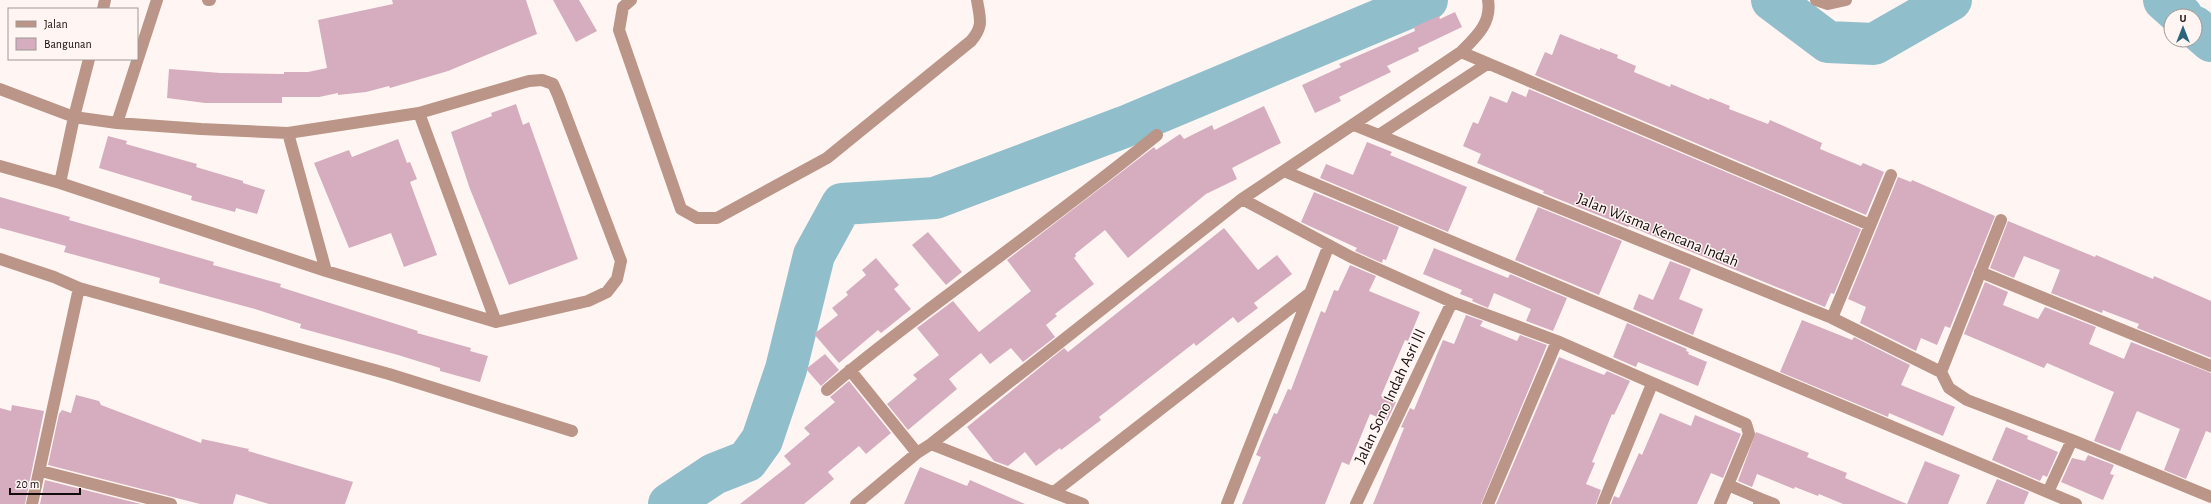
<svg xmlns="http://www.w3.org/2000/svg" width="2211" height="504" viewBox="0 0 2211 504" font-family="'Alegreya Sans',sans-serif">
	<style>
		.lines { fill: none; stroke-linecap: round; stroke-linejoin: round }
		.river { stroke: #90becb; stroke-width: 42 }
		.building { fill: #d5adbf }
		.street { stroke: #bb9587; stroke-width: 12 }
		.labels { text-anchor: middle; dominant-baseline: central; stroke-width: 3; stroke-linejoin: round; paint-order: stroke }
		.street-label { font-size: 16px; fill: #130c0a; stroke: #fff6f3 }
	</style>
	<rect width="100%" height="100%" fill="#fff6f3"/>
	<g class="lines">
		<path class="river" d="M 1772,0 L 1828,42 L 1874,44 L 1951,0
			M 2164,0 L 2182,16
			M 2195,27 L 2211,41
			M 669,504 L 714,474 L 747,461 L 762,440 L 786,369 L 814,255 L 842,204 L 935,198 L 1124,127 L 1427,0"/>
	</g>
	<path class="building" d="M 392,0 L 526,0 L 537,34 L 448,71 L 390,88 L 389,86 L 366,92 L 338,95 L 338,93 L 319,97 L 282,97 L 282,103 L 205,103 L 167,98 L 169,69 L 221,73 L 284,74 L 284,72 L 308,72 L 327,68 L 318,20 L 393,4 Z
		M 553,0 L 579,0 L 597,31 L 576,42 Z
		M 1455,12 L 1462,27 L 1418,48 L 1419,51 L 1387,66 L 1391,72 L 1339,97 L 1341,101 L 1315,113 L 1302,85 L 1341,67 L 1339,64 L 1415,31 L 1414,27 L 1439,16 L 1440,19 Z
		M 1560,34 L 1600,50 L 1600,48 L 1618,55 L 1617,58 L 1636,66 L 1634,72 L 1670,87 L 1671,84 L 1709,100 L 1710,98 L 1730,106 L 1729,109 L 1768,124 L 1770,120 L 1822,143 L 1820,149 L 1861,166 L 1863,163 L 1884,172 L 1866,215 L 1535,75 L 1545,52 L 1552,55 Z
		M 1529,89 L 1861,229 L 1834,294 L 1831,293 L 1825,307 L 1629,226 L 1628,227 L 1543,193 L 1544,191 L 1477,163 L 1481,154 L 1463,146 L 1473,122 L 1478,124 L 1490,96 L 1507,103 L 1512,91 L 1526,97 Z
		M 516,104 L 523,125 L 529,122 L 578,259 L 509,285 L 470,189 L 451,132 L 492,116 L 491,113 Z
		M 1264,106 L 1281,143 L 1232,168 L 1237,179 L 1206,194 L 1128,258 L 1105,230 L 1075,254 L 1076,256 L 1074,258 L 1094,284 L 1055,314 L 1057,316 L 1046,325 L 1055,337 L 1023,362 L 1011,348 L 990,364 L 981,353 L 949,379 L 957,389 L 908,430 L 887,404 L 917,379 L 913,375 L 939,355 L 917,328 L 953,301 L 979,332 L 1031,291 L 1007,260 L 1154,147 L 1156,150 L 1180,134 L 1184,139 L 1212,125 L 1214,130 Z
		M 108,136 L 127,141 L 126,144 L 197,164 L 196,167 L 243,181 L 243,183 L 265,190 L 257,214 L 236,208 L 235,212 L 191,200 L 192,196 L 99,168 Z
		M 398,139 L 407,163 L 410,162 L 417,179 L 410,182 L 437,255 L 404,267 L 391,233 L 349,248 L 314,163 L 349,150 L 352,157 Z
		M 1367,142 L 1392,152 L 1390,155 L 1467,187 L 1448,232 L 1320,178 L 1326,164 L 1353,175 Z
		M 1898,177 L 1911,182 L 1912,180 L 1995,216 L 1950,328 L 1945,326 L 1937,345 L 1921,338 L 1916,351 L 1860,323 L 1866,307 L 1848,299 Z
		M 1314,192 L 1399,227 L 1386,260 L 1383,259 L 1382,263 L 1355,251 L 1357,248 L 1301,222 Z
		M 0,197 L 70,217 L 69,220 L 214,262 L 213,265 L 281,284 L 280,287 L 418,331 L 417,333 L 471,348 L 470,351 L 488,356 L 480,382 L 440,371 L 440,368 L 398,355 L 300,328 L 301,324 L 255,309 L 159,283 L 160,278 L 64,252 L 66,246 L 0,228 Z
		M 1538,207 L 1622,241 L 1599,295 L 1515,260 Z
		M 2008,221 L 2095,257 L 2096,255 L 2153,279 L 2154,276 L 2211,301 L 2211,358 L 2137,328 L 2139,324 L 2105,311 L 2103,310 L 2102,313 L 2051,293 L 2060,270 L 2024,256 L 2014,278 L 1990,268 Z
		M 1224,228 L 1258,270 L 1277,255 L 1292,274 L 1254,303 L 1258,308 L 1238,323 L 1233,317 L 1196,346 L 1194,343 L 1099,417 L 1101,420 L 1061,450 L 1060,448 L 1036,466 L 1025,452 L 1008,466 L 994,461 L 967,427 L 1064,348 L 1068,352 Z
		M 928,232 L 962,272 L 946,285 L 912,245 Z
		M 1434,248 L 1508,278 L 1510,274 L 1567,298 L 1553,331 L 1526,321 L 1531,309 L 1494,293 L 1488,308 L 1472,301 L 1473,299 L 1460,294 L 1462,290 L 1423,274 Z
		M 876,258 L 899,285 L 894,289 L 911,309 L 881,333 L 878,330 L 839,363 L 814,334 L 838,315 L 832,308 L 848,295 L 846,292 L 866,275 L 862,270 Z
		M 1670,261 L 1691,269 L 1679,299 L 1703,309 L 1693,335 L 1633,309 L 1639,294 L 1653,300 Z
		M 1350,265 L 1376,276 L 1369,291 L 1420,312 L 1408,341 L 1405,340 L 1381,396 L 1396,402 L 1387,421 L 1370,414 L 1349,465 L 1342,462 L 1325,504 L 1242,504 L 1261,457 L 1256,455 L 1263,438 L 1274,413 L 1277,414 L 1288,389 L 1291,390 L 1321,311 L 1325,313 L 1334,290 L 1338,291 Z
		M 1985,282 L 2008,292 L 2003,305 L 2038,319 L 2045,307 L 2096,327 L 2089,344 L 2124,359 L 2131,342 L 2211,373 L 2211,433 L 2206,431 L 2186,479 L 2164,470 L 2180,429 L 2137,411 L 2120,451 L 2094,441 L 2114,392 L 2047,363 L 2044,368 L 1964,334 Z
		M 1466,315 L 1483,321 L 1480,326 L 1517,341 L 1520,335 L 1547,345 L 1481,504 L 1373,504 L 1404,428 L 1401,427 L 1410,408 L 1414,410 L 1443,340 L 1454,344 Z
		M 1802,320 L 1852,340 L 1854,337 L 1910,365 L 1901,385 L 1955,407 L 1943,436 L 1889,413 L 1888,417 L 1780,372 Z
		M 1627,323 L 1687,349 L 1686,351 L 1689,352 L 1688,354 L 1707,362 L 1698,386 L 1638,362 L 1636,367 L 1613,357 Z
		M 825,354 L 839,370 L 821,386 L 806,369 Z
		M 1559,357 L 1604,375 L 1607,371 L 1630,381 L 1614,415 L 1612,414 L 1592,462 L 1595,463 L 1586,484 L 1601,490 L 1596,504 L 1496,504 Z
		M 849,381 L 891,433 L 866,454 L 859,446 L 828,472 L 834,479 L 804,504 L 740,504 L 791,464 L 784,456 L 810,434 L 804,428 L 835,402 L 830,397 Z
		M 76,395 L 99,401 L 101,405 L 201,443 L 202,439 L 249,449 L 248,451 L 353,482 L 345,504 L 269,504 L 236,494 L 233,504 L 200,504 L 48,465 L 59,414 L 62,410 L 71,413 Z
		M 12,405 L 44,411 L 25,504 L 0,504 L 0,408 L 11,411 Z
		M 1660,413 L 1691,426 L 1695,415 L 1741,434 L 1723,478 L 1711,473 L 1697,504 L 1611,504 L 1614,496 L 1619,498 L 1639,453 L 1642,455 Z
		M 2006,427 L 2028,436 L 2027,439 L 2058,452 L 2047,477 L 2043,475 L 2040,481 L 1992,460 Z
		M 1756,432 L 1809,453 L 1807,457 L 1847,473 L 1845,478 L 1907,504 L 1925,461 L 1960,475 L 1948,504 L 1843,504 L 1819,494 L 1818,496 L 1795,487 L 1794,489 L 1757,474 L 1752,487 L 1738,481 Z
		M 2088,455 L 2114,465 L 2110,474 L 2114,475 L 2103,500 L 2061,482 L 2072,458 L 2085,461 Z
		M 920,467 L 967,486 L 970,480 L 1025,504 L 904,504 Z
		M 1997,479 L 2029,492 L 2024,504 L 1986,504 Z
		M 45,480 L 141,504 L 40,504 Z"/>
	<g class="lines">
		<path class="street" d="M 208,0 L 210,0
			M 631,0 L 623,7 L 619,30 L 681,209 L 697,218 L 717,218 L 827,158 L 971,41 C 984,26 980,19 977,0
			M 1816,0 L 1828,4 L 1846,0
			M 103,9 L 105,0
			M 1461,52 L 1870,225
			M 0,89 L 74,117 L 117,123 L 201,129 L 288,133 L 419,113 L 529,81 L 542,80 L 553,84 L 558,95 L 621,261 L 617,279 L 607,292 L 588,301 L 496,322 L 326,271 L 60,183 L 0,166
			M 419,113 L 496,322
			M 117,123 L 157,0
			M 1354,125 L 1832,318 L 1941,372 L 2001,220
			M 288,133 L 326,271
			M 1379,135 L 1487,64
			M 1284,171 L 2076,504
			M 60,183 L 74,117 L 89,59
			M 1242,199 L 1351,257 L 1452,302 L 1557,341 L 1746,424 L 1749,434 L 1720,504
			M 0,259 L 54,277 L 79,288 L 32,504
			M 1980,272 L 2211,366
			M 79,288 L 389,374 L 572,431
			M 1832,318 L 1891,175
			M 850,370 L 917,453
			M 1941,372 L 1949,388 L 1967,400 L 2072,440 L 2211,497
			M 827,390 C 858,363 891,338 924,313 C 1002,254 1081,197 1157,135
			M 931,444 L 1083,504
			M 41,471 L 171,504
			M 1728,485 L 1761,499
			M 1054,492 L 1310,293
			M 2048,492 L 2072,440
			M 856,504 L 917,453 L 931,444 L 1242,199 L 1461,52 C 1476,37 1492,23 1488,0
			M 1227,504 L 1329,245
			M 1356,504 L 1452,302
			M 1488,504 L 1557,341
			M 1603,504 L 1652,384
			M 1759,504 L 1761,499 L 1774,504"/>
	</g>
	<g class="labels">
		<g class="street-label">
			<text transform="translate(1658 230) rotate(22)">Jalan Wisma Kencana Indah</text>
			<text transform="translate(1390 396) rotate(-65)">Jalan Sono Indah Asri III</text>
		</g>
	</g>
	<rect x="8" y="8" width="130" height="52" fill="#fff6f3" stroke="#a19896"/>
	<rect x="16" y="21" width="20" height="6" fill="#bb9587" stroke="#a19896"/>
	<text x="44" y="28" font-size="12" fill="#130c0a">Jalan</text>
	<rect x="16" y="38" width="20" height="12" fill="#d5adbf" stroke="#a19896"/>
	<text x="44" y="48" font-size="12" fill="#130c0a">Bangunan</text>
	<g transform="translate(2183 28)"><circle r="19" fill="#fff6f3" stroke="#a19896"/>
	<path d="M0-3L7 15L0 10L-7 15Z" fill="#2c647e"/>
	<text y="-6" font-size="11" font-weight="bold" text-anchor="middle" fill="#130c0a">U</text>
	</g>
	<path d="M10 488v6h70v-6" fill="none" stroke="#130c0a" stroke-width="2"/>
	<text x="16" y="488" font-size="12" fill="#130c0a" stroke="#fff6f3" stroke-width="3" paint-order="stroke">20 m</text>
</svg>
